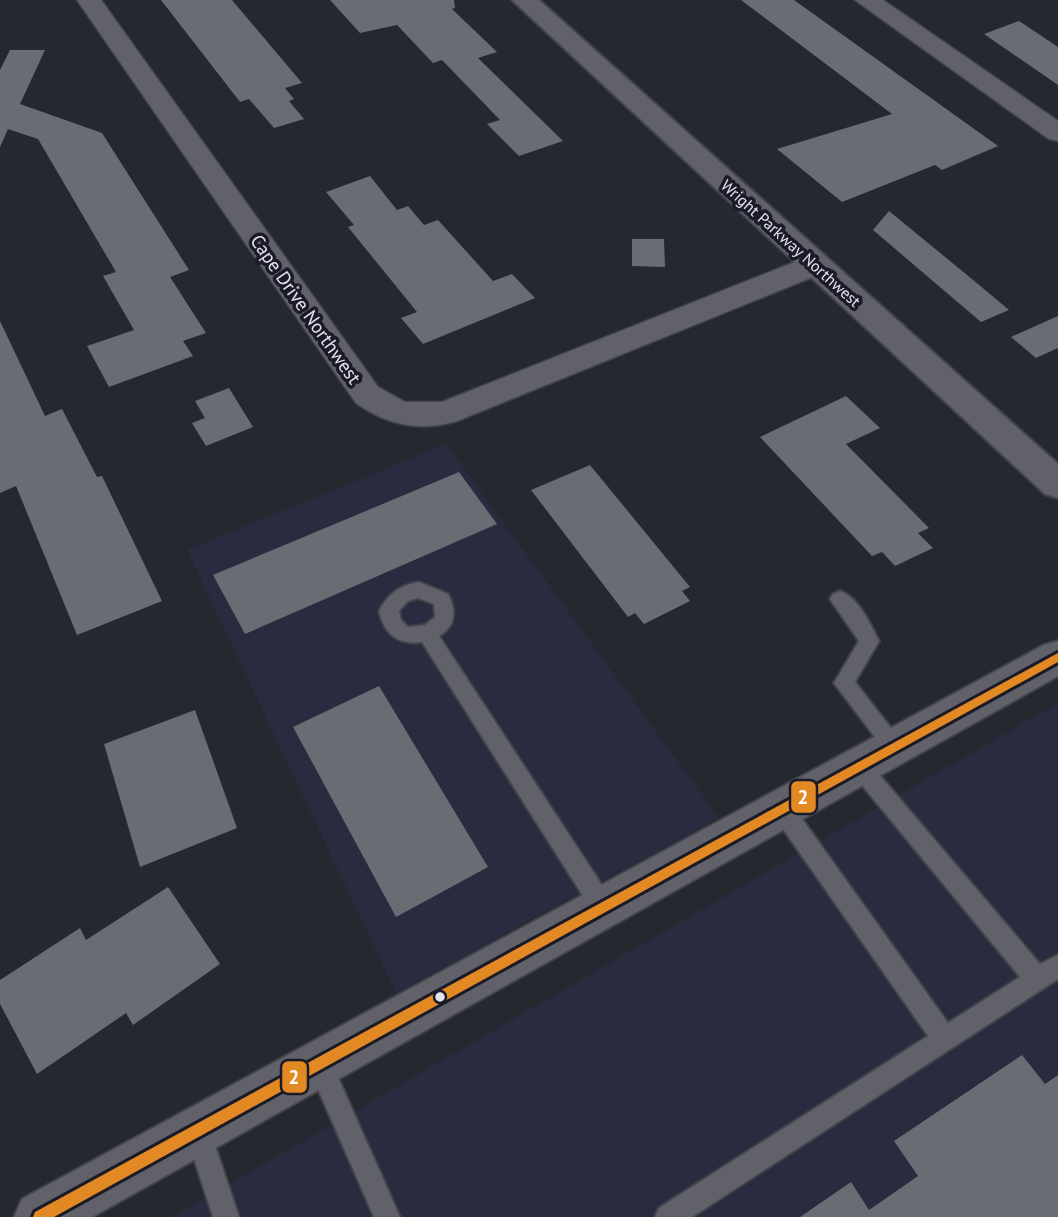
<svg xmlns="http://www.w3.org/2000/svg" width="1058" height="1217" viewBox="0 0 1058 1217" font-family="'PT Sans',sans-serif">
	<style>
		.built { fill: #292b3f }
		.building { fill: #696c73 }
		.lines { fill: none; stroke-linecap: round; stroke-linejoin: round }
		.service-casing { stroke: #43444b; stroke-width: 4 }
		.minor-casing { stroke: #43444b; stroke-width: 3 }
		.tertiary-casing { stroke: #43444b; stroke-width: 4 }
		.service { fill: #616269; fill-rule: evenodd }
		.minor { fill: #616269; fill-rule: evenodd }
		.tertiary { fill: #616269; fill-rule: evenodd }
		.bus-1-casing { stroke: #1a1a29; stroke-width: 6 }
		.bus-1 { fill: #e28923; fill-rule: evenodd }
		.bus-dot { fill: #e2e3ed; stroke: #1a1a29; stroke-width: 2.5 }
		.labels { text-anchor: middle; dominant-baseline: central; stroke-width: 7; stroke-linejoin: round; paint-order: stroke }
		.far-street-label { font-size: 16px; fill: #e2e3ed; stroke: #1a1a29 }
		.street-label { font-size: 19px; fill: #e2e3ed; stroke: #1a1a29 }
		.line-badge { stroke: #1a1a29; stroke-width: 2.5 }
		.badge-label { font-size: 19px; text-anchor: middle; font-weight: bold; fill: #fff }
	</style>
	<rect width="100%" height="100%" fill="#262830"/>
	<path class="built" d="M 446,444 L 719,818 L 396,993 L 187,550 Z
		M 1058,703 L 1058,1217 L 172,1217 Z"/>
	<path class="building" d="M 161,0 L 232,0 L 302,83 L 285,88 L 294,99 L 289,101 L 304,119 L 274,128 L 249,99 L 240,102 Z
		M 330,0 L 454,0 L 455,8 L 452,9 L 497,52 L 478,58 L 563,141 L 519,156 L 487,124 L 500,120 L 442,60 L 433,63 L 397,25 L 360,33 Z
		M 741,0 L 794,0 L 998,146 L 942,170 L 935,165 L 842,202 L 777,149 L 892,114 Z
		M 1019,21 L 1058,47 L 1058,85 L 984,34 Z
		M 10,50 L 45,50 L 20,104 L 102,133 L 189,270 L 170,277 L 206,333 L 183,341 L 193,356 L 109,387 L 87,346 L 134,330 L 103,276 L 116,272 L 38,139 L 8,129 L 0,147 L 0,70 Z
		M 370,176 L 397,210 L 408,206 L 424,225 L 438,220 L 493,281 L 512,274 L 535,298 L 423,344 L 401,318 L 417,312 L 348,227 L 354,225 L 326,192 Z
		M 889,211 L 978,284 L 1009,310 L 981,322 L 873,230 Z
		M 632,239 L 664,239 L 665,267 L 632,266 Z
		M 1058,316 L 1058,348 L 1036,358 L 1011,337 Z
		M 0,321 L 45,416 L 62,409 L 97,477 L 102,476 L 162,601 L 77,635 L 16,486 L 0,493 Z
		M 229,388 L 253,427 L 206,446 L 192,423 L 205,418 L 195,401 Z
		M 846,396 L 880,428 L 846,444 L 929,528 L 918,533 L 933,548 L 895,566 L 882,552 L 872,556 L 760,437 Z
		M 590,465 L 690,587 L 682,591 L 690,601 L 644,624 L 635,613 L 628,617 L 531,490 Z
		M 459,472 L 497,524 L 245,634 L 213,575 Z
		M 379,686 L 488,867 L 396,917 L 293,727 Z
		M 195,710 L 237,828 L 140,867 L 104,744 Z
		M 168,887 L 220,964 L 133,1025 L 126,1013 L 37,1074 L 0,1004 L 0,980 L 80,928 L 86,940 Z
		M 1022,1055 L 1045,1084 L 1058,1075 L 1058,1217 L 800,1217 L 851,1182 L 869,1210 L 918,1176 L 894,1141 Z"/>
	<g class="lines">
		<defs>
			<path id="service" d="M 419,582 L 448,594 C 456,610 457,625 439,636 L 611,899 L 614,907 L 611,915 L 603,918 L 595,915 L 422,642 C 398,645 385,635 379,611 C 389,593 399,586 419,582 ZM 418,598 L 434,604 L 435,617 L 425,625 L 408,627 L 401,620 L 399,611 L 408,601 Z
				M 840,591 C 859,598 870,624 879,641 L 855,682 L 901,741 L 904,747 L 901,753 L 894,756 L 887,753 L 834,683 L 859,641 L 830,599 L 833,594 Z
				M 859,757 L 866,759 L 1040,964 L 1058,955 L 1058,979 L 692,1217 L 655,1217 L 659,1208 L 928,1036 L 774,816 L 771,809 L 774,802 L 782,799 L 790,802 L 948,1023 L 1020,977 L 852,773 L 848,766 L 852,759 Z
				M 319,1052 L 328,1055 L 400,1217 L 374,1217 L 307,1064 L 310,1055 Z
				M 198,1118 L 207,1122 L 239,1217 L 213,1217 L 185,1131 L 189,1122 Z"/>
			<path id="minor" d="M 77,0 L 101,0 L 378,387 L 405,402 L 442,402 L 805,258 L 815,256 L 825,258 L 830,265 L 825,272 L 457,421 C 421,432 387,425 356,403 Z
				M 855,0 L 883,0 L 1058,121 L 1058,141 L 1049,139 Z"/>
			<path id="tertiary" d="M 512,0 L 539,0 L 1058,464 L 1058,498 L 1045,494 Z
				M 1058,641 L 1058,676 L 92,1217 L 14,1217 L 22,1199 L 1044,645 Z"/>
		</defs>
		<use href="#service" class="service-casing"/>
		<use href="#minor" class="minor-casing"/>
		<use href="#tertiary" class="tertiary-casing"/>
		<use href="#service" class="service"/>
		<use href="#minor" class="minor"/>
		<use href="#tertiary" class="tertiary"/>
		<defs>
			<path id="bus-1" d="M 1058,653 L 1058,662 L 54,1217 L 33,1217 L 35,1212 Z"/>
		</defs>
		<use href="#bus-1" class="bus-1-casing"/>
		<use href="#bus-1" class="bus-1"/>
	</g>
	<circle class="bus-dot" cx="440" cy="997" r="6"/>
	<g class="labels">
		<g class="far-street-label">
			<text transform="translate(791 243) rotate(42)">Wright Parkway Northwest</text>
		</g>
		<g class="street-label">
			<text transform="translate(306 309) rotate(55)">Cape Drive Northwest</text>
		</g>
	</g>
	<g class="line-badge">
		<rect x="790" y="780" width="27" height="34" rx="7" fill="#e28923"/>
		<rect x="281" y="1060" width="27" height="34" rx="7" fill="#e28923"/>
	</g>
	<g class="badge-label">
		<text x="803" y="804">2</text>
		<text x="294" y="1084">2</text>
	</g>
</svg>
